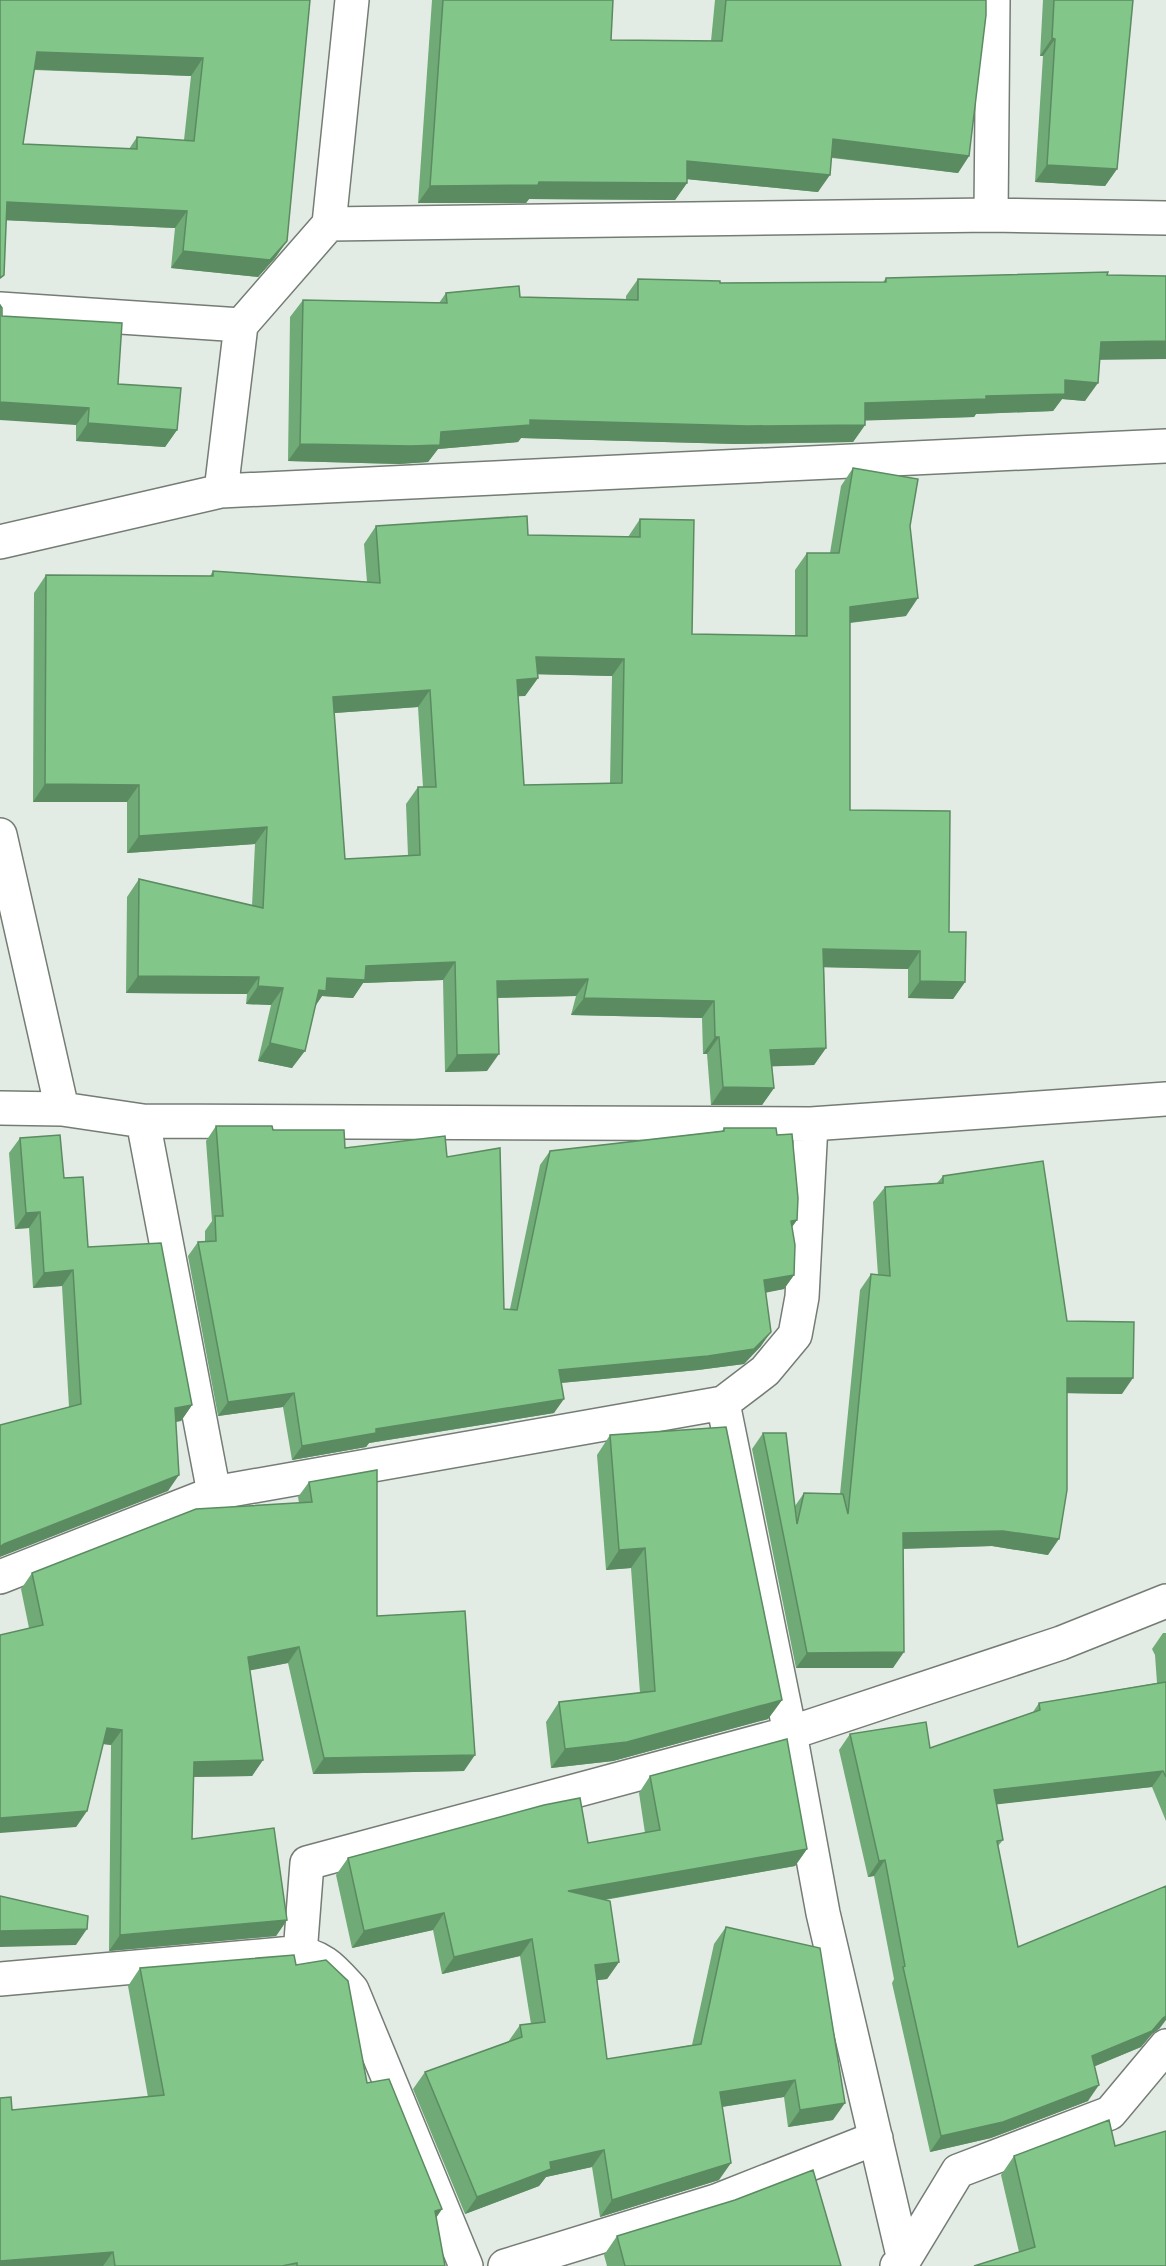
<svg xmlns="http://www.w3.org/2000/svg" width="1166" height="2266" viewBox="0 0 1166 2266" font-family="Ubuntu,sans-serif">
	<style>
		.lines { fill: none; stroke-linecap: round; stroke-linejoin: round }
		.minor-casing { stroke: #747c75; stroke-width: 36 }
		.minor { stroke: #fff; stroke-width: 33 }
		.wall { fill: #70aa77; fill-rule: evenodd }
		.shaded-wall { fill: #5b8b61 }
		.building { fill: #82c68a; stroke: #5b8b61; stroke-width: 1.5; fill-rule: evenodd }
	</style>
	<rect width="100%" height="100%" fill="#e3ece4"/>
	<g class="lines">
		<defs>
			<path id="minor" d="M 991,215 L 993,0
				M 329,224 L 991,215 L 1166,218
				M 0,309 L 241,325
				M 221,491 L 241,325 L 329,224 L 352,0
				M 0,542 L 221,491 L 1166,446
				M 0,835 L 62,1109 L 143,1121 L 811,1124 L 1166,1099
				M 0,1108 L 62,1109
				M 143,1121 L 214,1493
				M 723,1403 L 790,1733 L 823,1913 L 904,2260
				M 0,1577 L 214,1493 L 723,1403 L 765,1371 L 795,1335 L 802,1297 L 811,1124
				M 300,1954 L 307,1863 L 790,1733 L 1061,1643 L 1166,1601
				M 0,1979 L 293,1953 C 323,1955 334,1970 352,1990 L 466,2266
				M 505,2266 L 716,2201 L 876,2138
				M 897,2266 L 904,2260 L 958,2171 L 1110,2113 L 1166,2046"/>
		</defs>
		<use href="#minor" class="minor-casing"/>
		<use href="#minor" class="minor"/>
	</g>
	<path class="wall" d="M 0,0 L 310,0 L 287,241 L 275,258 L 258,277 L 171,268 L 175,228 L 6,220 ZM 34,70 L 191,76 L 184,140 L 137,137 L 129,149 L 23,144 Z
		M 432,0 L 613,0 L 611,40 L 711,41 L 715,0 L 986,0 L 969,156 L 958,173 L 832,158 L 818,192 L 687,179 L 687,183 L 675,200 L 529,199 L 526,203 L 418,203 Z
		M 1043,0 L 1133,0 L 1117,169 L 1105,186 L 1035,182 L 1043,56 L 1040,56 Z
		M 886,278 L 1100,360 L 1085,401 L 1062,399 L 1053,411 L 976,414 L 974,417 L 865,420 L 865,425 L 853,442 L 735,444 L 521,438 L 518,442 L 438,449 L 428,462 L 399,464 L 288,461 L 290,317 L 303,300 L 439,303 L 446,293 L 520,297 L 626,299 L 626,296 L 638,279 L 720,283 L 883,282 Z
		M 2,316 L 118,384 L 177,430 L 165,447 L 76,441 L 76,425 Z
		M 853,468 L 910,526 L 906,616 L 850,623 L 850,810 L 949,932 L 965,982 L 953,999 L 908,998 L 908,969 L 824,967 L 826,1048 L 814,1065 L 772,1066 L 774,1088 L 762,1105 L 711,1105 L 707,1054 L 703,1054 L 702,1018 L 571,1015 L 576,996 L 497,998 L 487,1071 L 445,1072 L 443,980 L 363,983 L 353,998 L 322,996 L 315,1006 L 292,1068 L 258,1061 L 271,1005 L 246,1004 L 247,994 L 126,993 L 127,897 L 139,879 L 252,906 L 255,844 L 127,853 L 127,802 L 33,802 L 34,593 L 46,575 L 210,576 L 213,571 L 367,582 L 364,544 L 376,526 L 528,535 L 628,537 L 640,519 L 692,634 L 795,636 L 795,570 L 807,553 L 830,553 L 841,486 ZM 537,674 L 612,676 L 610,783 L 524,785 L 518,696 L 525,696 L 538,678 ZM 418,707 L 423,787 L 418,787 L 406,804 L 408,856 L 345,859 L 334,713 Z
		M 216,1126 L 273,1130 L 345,1148 L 447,1157 L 504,1309 L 510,1309 L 540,1165 L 550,1151 L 722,1131 L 724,1128 L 777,1135 L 797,1220 L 792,1227 L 794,1275 L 784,1289 L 766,1292 L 761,1346 L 744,1364 L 698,1370 L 561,1383 L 554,1413 L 369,1443 L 366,1447 L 292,1460 L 283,1407 L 218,1416 L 188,1256 L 198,1242 L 205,1242 L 205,1231 L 212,1221 L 206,1141 Z
		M 20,1138 L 64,1178 L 88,1247 L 192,1405 L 181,1421 L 176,1422 L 168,1491 L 69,1407 L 62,1286 L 33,1288 L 29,1228 L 15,1229 L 9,1153 Z
		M 943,1176 L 1067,1321 L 1122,1394 L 1067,1393 L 1048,1555 L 992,1546 L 903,1549 L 893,1668 L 796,1668 L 752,1449 L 763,1433 L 795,1506 L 804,1493 L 840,1494 L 860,1290 L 871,1274 L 878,1275 L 873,1202 L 885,1187 L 937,1183 Z
		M 610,1435 L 782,1700 L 768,1719 L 613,1761 L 551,1768 L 546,1722 L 559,1702 L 640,1693 L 631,1568 L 606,1570 L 597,1455 Z
		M 309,1482 L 377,1616 L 464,1771 L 313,1774 L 288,1663 L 250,1670 L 263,1760 L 252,1776 L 194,1777 L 192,1839 L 287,1920 L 276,1936 L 109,1951 L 111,1745 L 103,1744 L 87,1811 L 76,1827 L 29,1628 L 21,1589 L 32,1573 L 299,1503 L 298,1497 Z
		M 1163,1633 L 1166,1633 L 1166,1821 L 1152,1787 L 996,1804 L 1003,1840 L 998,1846 L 1018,1947 L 1160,2028 L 1152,2034 L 1141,2047 L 1095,2066 L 1088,2101 L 991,2138 L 930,2152 L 892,1983 L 894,1979 L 874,1876 L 868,1877 L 839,1750 L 850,1734 L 930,1748 L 1033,1712 L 1039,1703 L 1157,1683 L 1155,1655 L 1152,1649 Z
		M 650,1776 L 807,1849 L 795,1866 L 605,1900 L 619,1962 L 607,1979 L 597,1980 L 607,2059 L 692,2045 L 714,1944 L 726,1927 L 833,2120 L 788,2127 L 784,2097 L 722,2107 L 719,2180 L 600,2217 L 592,2167 L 546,2177 L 539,2186 L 465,2214 L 413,2089 L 425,2072 L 508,2042 L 520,2025 L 531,2024 L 520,1956 L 442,1974 L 433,1930 L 352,1948 L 336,1875 L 348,1858 L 588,1843 L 645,1833 L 639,1793 Z
		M 296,1965 L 442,2209 L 436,2217 L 445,2266 L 0,2266 L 12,2110 L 148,2097 L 128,1986 L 140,1968 Z
		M 1115,2146 L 1166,2266 L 1019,2252 L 1001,2175 L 1014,2156 Z
		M 617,2236 L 841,2266 L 607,2266 L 604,2255 Z"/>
	<path class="shaded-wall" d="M 1052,38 L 1055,39 L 1043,56 L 1040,56 Z
		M 37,52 L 203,58 L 191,76 L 24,69 Z
		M 833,139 L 969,156 L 958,173 L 821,156 Z
		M 687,161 L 830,175 L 818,192 L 675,178 Z
		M 1047,165 L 1117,169 L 1105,186 L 1035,182 Z
		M 539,182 L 687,183 L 675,200 L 529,199 L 526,203 L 418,203 L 430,186 Z
		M 7,202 L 187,211 L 175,228 L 0,220 Z
		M 287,241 L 275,258 L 258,277 L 171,268 L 183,251 Z
		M 1166,341 L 1166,359 L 1089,360 L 1101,342 Z
		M 1065,380 L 1098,383 L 1085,401 L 1062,399 L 1053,411 L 976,414 L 974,417 L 853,421 L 865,403 L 986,396 Z
		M 0,402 L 89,408 L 76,425 L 0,420 Z
		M 530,420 L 865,425 L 853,442 L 735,444 L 521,438 L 518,442 L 438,449 L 428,462 L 399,464 L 288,461 L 300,444 L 441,432 Z
		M 88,423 L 177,430 L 165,447 L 76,441 Z
		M 918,598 L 906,616 L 838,624 L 850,607 Z
		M 536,657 L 624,659 L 612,676 L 524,674 Z
		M 538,678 L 525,696 L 505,697 L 517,680 Z
		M 430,690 L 418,707 L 321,714 L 333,697 Z
		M 45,784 L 139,785 L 127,802 L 33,802 Z
		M 267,827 L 255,844 L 127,853 L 139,836 Z
		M 823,949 L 920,951 L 908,969 L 811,967 Z
		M 455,962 L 443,980 L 363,983 L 353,998 L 322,996 L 314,1008 L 307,1008 L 327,978 L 366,966 Z
		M 138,976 L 259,977 L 247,994 L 126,993 Z
		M 588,979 L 576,996 L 485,998 L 497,981 Z
		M 920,981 L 965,982 L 953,999 L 908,998 Z
		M 258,986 L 283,988 L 271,1005 L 246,1004 Z
		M 584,998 L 714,1001 L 702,1018 L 571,1015 Z
		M 715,1037 L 719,1037 L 707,1054 L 703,1054 Z
		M 270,1043 L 305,1051 L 292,1068 L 258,1061 Z
		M 826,1048 L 814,1065 L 758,1067 L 770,1050 Z
		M 499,1054 L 487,1071 L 445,1072 L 457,1055 Z
		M 723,1087 L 774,1088 L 762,1105 L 711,1105 Z
		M 40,1212 L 29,1228 L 15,1229 L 26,1213 Z
		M 797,1220 L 786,1235 L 791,1221 Z
		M 73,1270 L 62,1286 L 33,1288 L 44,1273 Z
		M 794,1275 L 784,1289 L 754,1295 L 764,1280 Z
		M 771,1332 L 761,1346 L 744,1364 L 698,1370 L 549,1384 L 559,1370 Z
		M 1067,1378 L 1133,1378 L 1122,1394 L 1056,1393 Z
		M 294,1393 L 283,1407 L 218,1416 L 228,1402 Z
		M 564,1399 L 554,1413 L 369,1443 L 366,1447 L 292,1460 L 302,1446 L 376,1429 Z
		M 192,1405 L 181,1421 L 164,1423 L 175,1408 Z
		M 179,1475 L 168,1491 L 0,1557 L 0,1547 L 4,1544 Z
		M 1003,1531 L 1059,1539 L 1048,1555 L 992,1546 L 892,1549 L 903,1533 Z
		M 645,1548 L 631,1568 L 606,1570 L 619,1550 Z
		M 299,1647 L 288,1663 L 237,1673 L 248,1657 Z
		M 904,1652 L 893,1668 L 796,1668 L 807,1653 Z
		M 782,1700 L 768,1719 L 613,1761 L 551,1768 L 565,1749 Z
		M 107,1728 L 122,1730 L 111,1745 L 96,1743 Z
		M 475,1755 L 464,1771 L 313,1774 L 324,1758 Z
		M 263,1760 L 252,1776 L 183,1777 L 194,1762 Z
		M 1163,1771 L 1152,1787 L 983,1806 L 994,1790 Z
		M 87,1811 L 76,1827 L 0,1833 L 0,1818 Z
		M 807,1849 L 795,1866 L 556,1908 L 568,1891 Z
		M 885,1860 L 874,1876 L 868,1877 L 879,1861 Z
		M 444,1913 L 433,1930 L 352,1948 L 364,1931 Z
		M 287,1920 L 276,1936 L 109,1951 L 120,1935 Z
		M 87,1929 L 76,1945 L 0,1947 L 0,1931 Z
		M 532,1939 L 520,1956 L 442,1974 L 454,1957 Z
		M 619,1962 L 607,1979 L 583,1982 L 595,1965 Z
		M 1166,2016 L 1166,2020 L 1160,2028 L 1152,2034 L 1141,2047 L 1081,2072 L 1092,2056 Z
		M 795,2080 L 784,2097 L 708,2109 L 720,2092 Z
		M 1099,2085 L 1088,2101 L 991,2138 L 930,2152 L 941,2136 Z
		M 845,2103 L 833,2120 L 788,2127 L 800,2110 Z
		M 604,2150 L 592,2167 L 546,2177 L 539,2186 L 465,2214 L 477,2197 L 550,2162 Z
		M 731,2163 L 719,2180 L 600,2217 L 612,2200 Z
		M 442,2209 L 430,2227 L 435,2211 Z
		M 113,2252 L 103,2266 L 0,2266 L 0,2261 Z"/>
	<path class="building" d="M 0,0 L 310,0 L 287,241 L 270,260 L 183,251 L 187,211 L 7,202 L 4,275 L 0,278 ZM 37,52 L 203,58 L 194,141 L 137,137 L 137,149 L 23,144 Z
		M 443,0 L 613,0 L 611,40 L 722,41 L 726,0 L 986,0 L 986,15 L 969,156 L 833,139 L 830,175 L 687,161 L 687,183 L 539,182 L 538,185 L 430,186 Z
		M 1054,0 L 1133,0 L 1117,169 L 1047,165 L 1055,39 L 1052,38 Z
		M 1108,272 L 1107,275 L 1166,276 L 1166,341 L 1101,342 L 1098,383 L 1065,380 L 1065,394 L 986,396 L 986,399 L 865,403 L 865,425 L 748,426 L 530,420 L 530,425 L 441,432 L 440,445 L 411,446 L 300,444 L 303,300 L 447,303 L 446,293 L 519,286 L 520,297 L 638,300 L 638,279 L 720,281 L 720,283 L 886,282 L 886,278 Z
		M 0,305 L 2,308 L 2,316 L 122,323 L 118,384 L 181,388 L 177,430 L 88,423 L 89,408 L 0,402 Z
		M 853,468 L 918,479 L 910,526 L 918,598 L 850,607 L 850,810 L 950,811 L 949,932 L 966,932 L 965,982 L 920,981 L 920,951 L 823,949 L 826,1048 L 770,1050 L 774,1088 L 723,1087 L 719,1037 L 715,1037 L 714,1001 L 584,998 L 588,979 L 497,981 L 499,1054 L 457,1055 L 455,962 L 366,966 L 365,980 L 327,978 L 326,991 L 319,990 L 305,1051 L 270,1043 L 283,988 L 258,986 L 259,977 L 138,976 L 139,879 L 263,908 L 267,827 L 139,836 L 139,785 L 45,784 L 46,575 L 213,576 L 213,571 L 380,583 L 376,526 L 527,516 L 528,535 L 640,537 L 640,519 L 694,520 L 692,634 L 807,636 L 807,553 L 839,553 ZM 536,657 L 624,659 L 622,783 L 524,785 L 517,680 L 538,678 ZM 430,690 L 436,787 L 418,787 L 420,855 L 345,859 L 333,697 Z
		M 216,1126 L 272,1126 L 273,1130 L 344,1130 L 345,1148 L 445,1136 L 447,1157 L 500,1148 L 504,1309 L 517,1310 L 550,1151 L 724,1131 L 724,1128 L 776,1128 L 777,1135 L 792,1134 L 798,1198 L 797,1220 L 791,1221 L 795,1245 L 794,1275 L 764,1280 L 771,1332 L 754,1349 L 708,1356 L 559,1370 L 564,1399 L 376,1429 L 376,1433 L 302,1446 L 294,1393 L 228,1402 L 198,1242 L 216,1241 L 215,1216 L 223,1216 Z
		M 60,1135 L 64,1178 L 83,1177 L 88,1247 L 161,1243 L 192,1405 L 175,1408 L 179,1475 L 4,1544 L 0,1547 L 0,1425 L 81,1404 L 73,1270 L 44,1273 L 40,1212 L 26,1213 L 20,1138 Z
		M 1043,1161 L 1067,1321 L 1134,1322 L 1133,1378 L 1067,1378 L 1067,1490 L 1059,1539 L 1003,1531 L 903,1533 L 904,1652 L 807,1653 L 763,1433 L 786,1433 L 797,1524 L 804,1493 L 843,1494 L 848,1514 L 871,1274 L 890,1276 L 885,1187 L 943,1183 L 943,1176 Z
		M 726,1427 L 782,1700 L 627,1742 L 565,1749 L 559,1702 L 655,1691 L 645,1548 L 619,1550 L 610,1435 Z
		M 377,1470 L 377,1616 L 465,1611 L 475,1755 L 324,1758 L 299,1647 L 248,1657 L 263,1760 L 194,1762 L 192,1839 L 274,1828 L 287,1920 L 120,1935 L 122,1730 L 107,1728 L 87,1811 L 0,1818 L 0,1635 L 43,1625 L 32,1573 L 196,1509 L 312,1502 L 309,1482 Z
		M 1166,1682 L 1166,1777 L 1163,1771 L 994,1790 L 1003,1840 L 997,1841 L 1018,1947 L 1166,1886 L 1166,2016 L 1163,2018 L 1152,2031 L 1092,2056 L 1099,2085 L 1003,2122 L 941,2136 L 903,1967 L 905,1966 L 885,1860 L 879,1861 L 850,1734 L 926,1722 L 930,1748 L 1040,1710 L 1039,1703 Z
		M 787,1739 L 807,1849 L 568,1891 L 610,1901 L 619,1962 L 595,1965 L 607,2059 L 701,2044 L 726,1927 L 820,1948 L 845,2103 L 800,2110 L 795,2080 L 720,2092 L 731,2163 L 612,2200 L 604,2150 L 550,2162 L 551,2169 L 477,2197 L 425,2072 L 522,2037 L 520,2025 L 545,2022 L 532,1939 L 454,1957 L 444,1913 L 364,1931 L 348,1858 L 544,1805 L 580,1798 L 588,1843 L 660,1830 L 650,1776 Z
		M 0,1896 L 88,1916 L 87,1929 L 0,1931 Z
		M 294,1955 L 296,1965 L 326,1960 L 348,1981 L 367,2083 L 389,2079 L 442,2209 L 435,2211 L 445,2266 L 297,2266 L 297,2263 L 282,2266 L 115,2266 L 113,2252 L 0,2261 L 0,2098 L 11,2097 L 12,2110 L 164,2095 L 140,1968 Z
		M 1109,2120 L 1115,2146 L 1166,2131 L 1166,2266 L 974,2266 L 1035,2247 L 1014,2156 Z
		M 813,2170 L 841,2266 L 625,2266 L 617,2236 L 735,2200 Z"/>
</svg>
